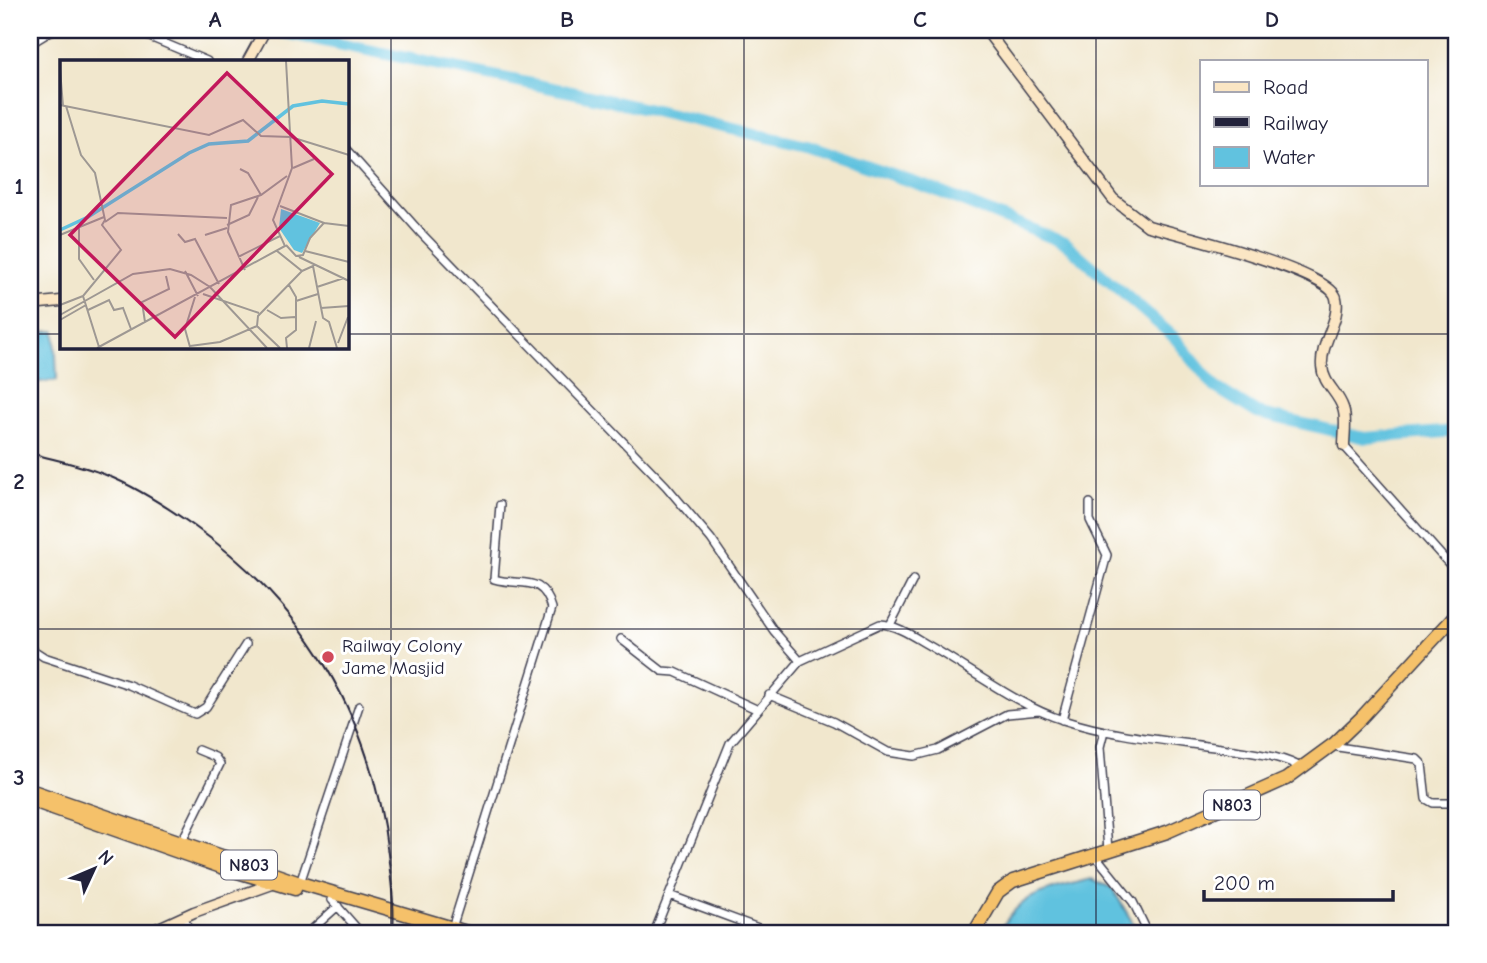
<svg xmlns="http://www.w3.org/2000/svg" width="1487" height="963" viewBox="0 0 1487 963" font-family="'Comic Neue',sans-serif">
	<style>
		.water { fill: #61c2df; stroke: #42728d; stroke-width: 2 }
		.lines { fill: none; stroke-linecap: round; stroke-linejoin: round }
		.river { stroke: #61c2df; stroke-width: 12 }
		.street-casing { stroke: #414051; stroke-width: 10 }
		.secondary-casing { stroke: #414051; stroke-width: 13 }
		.highway-casing { stroke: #414051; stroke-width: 15 }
		.street { stroke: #fff; stroke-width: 7 }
		.secondary { stroke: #fbe6c4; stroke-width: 10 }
		.highway { stroke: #f5c16b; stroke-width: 12 }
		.rail { stroke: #22223b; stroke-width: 2 }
		.grid { fill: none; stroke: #22223b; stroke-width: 2; stroke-opacity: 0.55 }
		.poi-dot { fill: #d1495b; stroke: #fff; stroke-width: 2.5 }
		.labels { text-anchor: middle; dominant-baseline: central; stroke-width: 6; stroke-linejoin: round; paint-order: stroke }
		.shield { fill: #fff; stroke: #646476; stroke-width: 2 }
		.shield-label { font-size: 18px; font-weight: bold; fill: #22223b }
		.poi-label { font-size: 19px; fill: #22223b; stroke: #fff; text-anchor: start }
		.inset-river { fill: none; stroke: #61c2df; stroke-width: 3.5 }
		.inset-road { fill: none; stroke: #9e9893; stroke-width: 2 }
		.view { fill: #c2185b; fill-opacity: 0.15; stroke: #c2185b; stroke-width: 3.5 }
		.inset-edge { fill: none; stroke: #22223b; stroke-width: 3.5 }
		.neatline { fill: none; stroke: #22223b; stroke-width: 2.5 }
		.grid-label { font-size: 23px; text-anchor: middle; font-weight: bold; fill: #22223b }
	</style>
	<rect width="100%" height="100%" fill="#fff"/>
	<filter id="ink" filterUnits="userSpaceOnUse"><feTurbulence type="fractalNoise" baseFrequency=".0143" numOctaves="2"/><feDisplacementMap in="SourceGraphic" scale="14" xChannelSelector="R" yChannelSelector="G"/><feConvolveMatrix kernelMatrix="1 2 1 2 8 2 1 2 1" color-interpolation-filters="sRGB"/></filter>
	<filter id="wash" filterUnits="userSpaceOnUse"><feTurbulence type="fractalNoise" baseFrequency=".00686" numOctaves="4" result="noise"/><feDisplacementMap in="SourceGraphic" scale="28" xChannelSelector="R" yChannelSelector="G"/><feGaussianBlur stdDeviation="1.57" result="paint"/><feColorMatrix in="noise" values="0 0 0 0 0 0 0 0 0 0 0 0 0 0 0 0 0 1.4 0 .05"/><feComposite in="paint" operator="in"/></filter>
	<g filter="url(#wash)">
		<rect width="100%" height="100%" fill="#f1e7cd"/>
		<path class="water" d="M 55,331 L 57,380 L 30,383 L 30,333 Z
			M 1092,879 L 1112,888 L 1139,933 L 999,933 C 1021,890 1049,891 1092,879 Z"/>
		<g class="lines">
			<path class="river" d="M 271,30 L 576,93 L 807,146 L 930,188 L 1065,243 L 1175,338 L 1215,387 L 1257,413 L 1365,438 L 1457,431"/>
		</g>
	</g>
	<g filter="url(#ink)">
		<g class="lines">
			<defs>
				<path id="street" d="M 133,30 L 207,61
					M 30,44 L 53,30
					M 346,149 L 420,232 L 666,486 L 711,539 L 774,631 L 800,661
					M 1344,446 L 1457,573
					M 890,625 L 913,580
					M 621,639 L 662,671 L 675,672 L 756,709
					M 30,648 L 44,657 L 129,685 L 195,714 L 206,707 L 246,644
					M 769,695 L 834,722 L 888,752 L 914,756 L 938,750 L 1007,714 L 1039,711
					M 1062,720 L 1107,555 L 1090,520 L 1090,503
					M 1104,731 L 1100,747 L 1108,850
					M 1338,747 L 1417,759 L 1422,764 L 1426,799 L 1433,803 L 1457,803
					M 181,843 L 220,764 L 215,757 L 198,750
					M 1099,860 L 1133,902 L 1148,933
					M 300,883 L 359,706
					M 669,895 L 772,933
					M 332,900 L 361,933
					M 182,918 L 193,933
					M 452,928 L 552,608 C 542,573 521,587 494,579 L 500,505
					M 308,933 L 338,906
					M 654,933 L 730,743 L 800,661 L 880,624 C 897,625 914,637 928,645 C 969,668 1020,707 1063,720 C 1118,738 1178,741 1235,750 C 1257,754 1283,756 1302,768"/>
				<path id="secondary" d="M 986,30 L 1113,199 L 1148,226 C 1178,234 1331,272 1336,298 C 1341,320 1320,343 1322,366 C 1323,384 1338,392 1343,408 C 1347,419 1344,434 1344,446
					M 248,61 L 265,30
					M 30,304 L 61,301
					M 148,933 L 194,912 L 278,882"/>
				<path id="highway" d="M 30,790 L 300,883 L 470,933
					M 30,800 L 224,868 L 295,889
					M 974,933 L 998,892 L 1013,881 L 1167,832 L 1286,779 L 1335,743 L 1361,718 L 1457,614"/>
			</defs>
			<use href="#street" class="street-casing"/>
			<use href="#secondary" class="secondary-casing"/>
			<use href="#highway" class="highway-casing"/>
			<use href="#street" class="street"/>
			<use href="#secondary" class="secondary"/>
			<use href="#highway" class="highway"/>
			<path class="rail" d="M 30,453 C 55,460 82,465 106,475 C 137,487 167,507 194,526 C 306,606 372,717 388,854 C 391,880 395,907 393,933"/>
		</g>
	</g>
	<path class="grid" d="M 391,30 L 391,933M 744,30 L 744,933M 1096,30 L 1096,933M 30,334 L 61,334M 346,334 L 1457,334M 30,629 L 1457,629"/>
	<circle class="poi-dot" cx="328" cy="657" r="7"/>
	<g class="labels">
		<g class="shield">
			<rect x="1204" y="790.5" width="56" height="29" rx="5"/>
			<rect x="221" y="850.5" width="56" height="29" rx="5"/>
		</g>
		<g class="shield-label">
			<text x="1232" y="805">N803</text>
			<text x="249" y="865">N803</text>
		</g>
		<g class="poi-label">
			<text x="342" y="646">Railway Colony<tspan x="342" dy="22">Jame Masjid</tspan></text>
		</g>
	</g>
	<g transform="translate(60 60)">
		<rect width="289" height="289" fill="#f1e7cd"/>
		<path d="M 221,149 L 260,163 L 242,193 L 234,190 L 219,168 Z" fill="#61c2df"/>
		<path class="inset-river" d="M 0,170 L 28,157 L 129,93 L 149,84 L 188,81 L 233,46 L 262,41 L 289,44"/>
		<path class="inset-road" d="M 0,9 L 3,46M 0,45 L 149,75 L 183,60 L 201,76 L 231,77 L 289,95M 6,46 L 21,95 L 35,113 L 45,160 L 42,165 L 61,190 L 23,236 L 39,287M 233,108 L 254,99M 180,109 L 188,113 L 201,135M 220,146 L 264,163 L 250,178 L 243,195 L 236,196 L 226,185M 45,162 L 58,153 L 167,158M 264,163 L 289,166M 167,165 L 189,155 L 198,137M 19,167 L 19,199 L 34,220M 118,174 L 125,182 L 135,179 L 159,224M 0,175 L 44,157M 145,175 L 167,168M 217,191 L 242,211 L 253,206 L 263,258 L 269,262 L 277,288M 245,191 L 289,202M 178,197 L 220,176M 239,197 L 289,221M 185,210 L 168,172 L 171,145 L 201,135 L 227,116M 125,211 L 138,236M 257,227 L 284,218M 143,234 L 199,253M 236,241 L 258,234M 0,245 L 23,236M 261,248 L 289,246M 28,250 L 49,240 L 54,250 L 63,248 L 71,269M 207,250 L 221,258 L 235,257M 0,255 L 73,214 L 110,209 L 131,215 L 150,227 L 207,288M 0,260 L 26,245M 85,262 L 82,242 L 109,229 L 106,216M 278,283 L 288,257M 130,286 L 160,282 L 197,266M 130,287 L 125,269 L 135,237M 37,288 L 225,186 L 213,160 L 232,108 L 226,1M 220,288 L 197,266 L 198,256 L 242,211M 227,288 L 226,278 L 236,270 L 236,237 L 229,225M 249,288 L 256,261"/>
		<path class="view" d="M 167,13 L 272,114 L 115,277 L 10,175 Z"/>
		<rect width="289" height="289" class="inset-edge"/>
	</g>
	<rect width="1487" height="963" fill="none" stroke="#fff" stroke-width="77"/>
	<rect x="1200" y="60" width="228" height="126" fill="#ffffff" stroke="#a7a7b1" stroke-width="2"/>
	<rect x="1214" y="82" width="35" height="10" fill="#fbe6c4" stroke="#a7a7b1" stroke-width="2"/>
	<text x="1263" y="94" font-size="21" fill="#22223b">Road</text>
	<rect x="1214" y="117" width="35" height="10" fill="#22223b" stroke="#a7a7b1" stroke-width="2"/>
	<text x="1263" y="130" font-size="21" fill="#22223b">Railway</text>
	<rect x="1214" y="147" width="35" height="21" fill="#61c2df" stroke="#a7a7b1" stroke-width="2"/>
	<text x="1263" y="164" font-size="21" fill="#22223b">Water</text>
	<g transform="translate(94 869) rotate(46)" stroke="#ffffff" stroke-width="5" paint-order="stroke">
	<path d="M0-5L12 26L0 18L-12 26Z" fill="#22223b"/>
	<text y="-10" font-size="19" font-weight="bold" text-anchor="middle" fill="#22223b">N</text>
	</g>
	<path d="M1204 890v10h189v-10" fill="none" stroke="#22223b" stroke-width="3.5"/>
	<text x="1214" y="890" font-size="21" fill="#22223b" stroke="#ffffff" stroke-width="5" paint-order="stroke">200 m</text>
	<rect x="38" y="38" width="1410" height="887" class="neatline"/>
	<g class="grid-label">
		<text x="215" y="27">A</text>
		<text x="567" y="27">B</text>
		<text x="920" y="27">C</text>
		<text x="1272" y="27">D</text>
		<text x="19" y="194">1</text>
		<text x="19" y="489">2</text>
		<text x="19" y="785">3</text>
	</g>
</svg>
